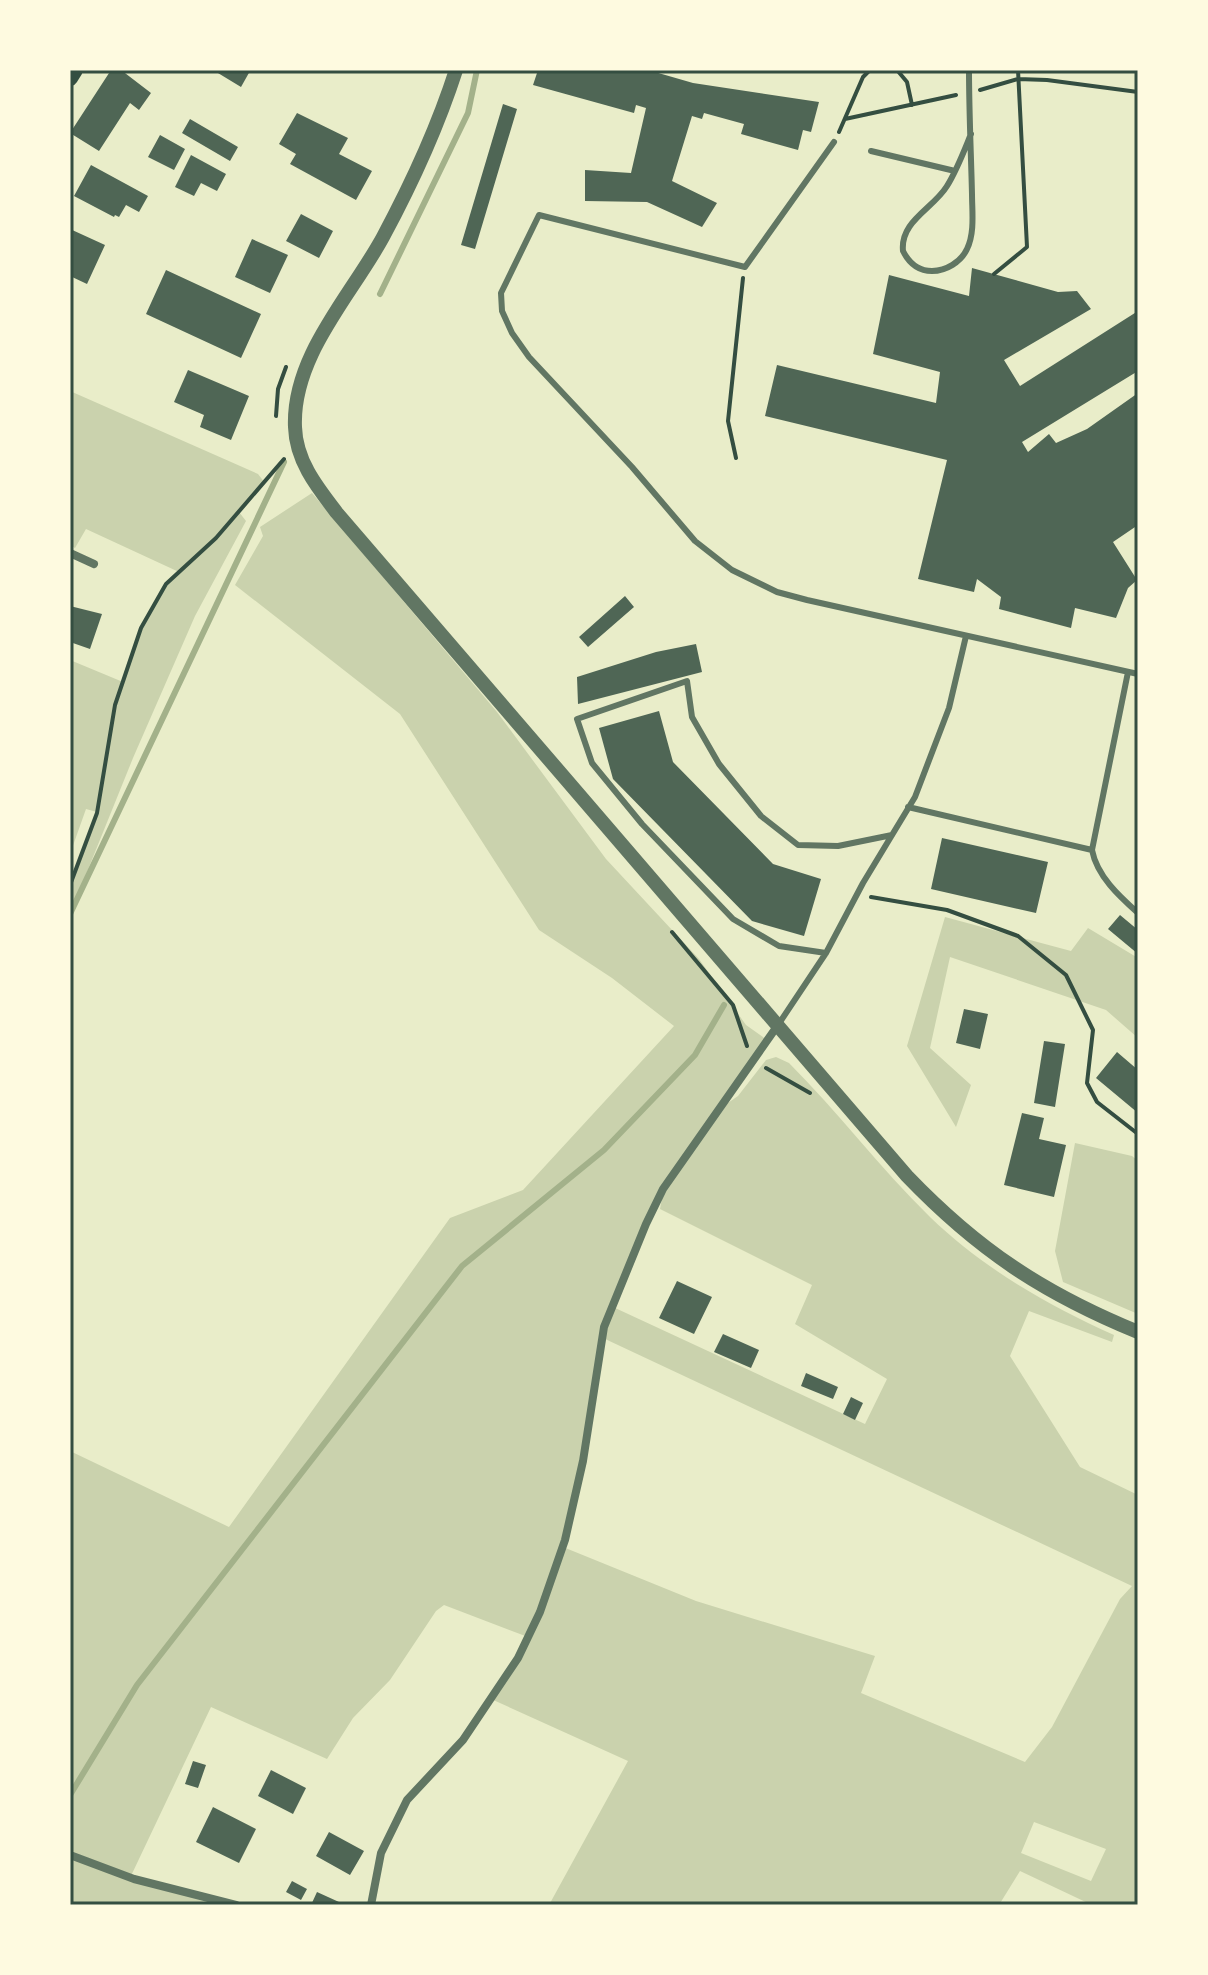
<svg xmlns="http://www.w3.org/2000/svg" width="1208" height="1975" viewBox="0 0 1208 1975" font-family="'Playfair Display',serif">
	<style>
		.green { fill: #cad2ad; fill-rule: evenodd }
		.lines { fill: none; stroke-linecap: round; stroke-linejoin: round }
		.stream { stroke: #a3b18a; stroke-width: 6 }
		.building { fill: #4f6655 }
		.path { stroke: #344e41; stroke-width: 4 }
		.service { stroke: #617663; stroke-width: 6 }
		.minor { stroke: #617663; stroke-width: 8 }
		.tertiary { stroke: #617663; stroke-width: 14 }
		.secondary { stroke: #344e41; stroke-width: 16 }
		.neatline { fill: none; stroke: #344e41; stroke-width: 3 }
	</style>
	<rect width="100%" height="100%" fill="#e9edc9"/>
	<path class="green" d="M 70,391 L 258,474 L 265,483 L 239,512 L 246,521 L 195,616 L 133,758 L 70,914 L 70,885 L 97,812 L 86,809 L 70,854 L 70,660 L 123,682 C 136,643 148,601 179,572 L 86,529 L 75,548 L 70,545 Z
		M 312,493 L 497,712 L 606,859 L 699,959 L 746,1025 L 767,1040 L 722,1107 L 738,1096 L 766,1060 L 776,1057 L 789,1063 C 838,1112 880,1168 930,1217 C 984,1269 1046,1304 1114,1335 L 1112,1342 L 1029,1311 L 1010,1356 L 1080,1467 L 1138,1495 L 1138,1905 L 1092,1905 L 1020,1871 L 999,1905 L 549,1905 L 628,1761 L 491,1699 L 528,1637 L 444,1605 L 436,1611 L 390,1680 L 353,1718 L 327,1759 L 211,1707 L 130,1878 L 236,1905 L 70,1905 L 70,1451 L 229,1527 L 450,1218 L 523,1190 L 674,1026 L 612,978 L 539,930 L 400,714 L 235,585 L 263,536 L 260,527 ZM 663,1193 L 660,1209 L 812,1285 L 795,1324 L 887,1379 L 865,1424 L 613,1307 ZM 603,1338 L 1132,1586 L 1120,1599 L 1052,1727 L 1025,1762 L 861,1693 L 875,1656 L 696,1601 L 563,1547 ZM 1034,1822 L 1106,1849 L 1091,1881 L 1021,1853 Z
		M 945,917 L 1071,951 L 1088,928 L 1138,958 L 1138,1038 L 1106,1010 L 950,957 L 930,1048 L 971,1085 L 956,1127 L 907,1046 Z
		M 1075,1143 L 1132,1156 L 1138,1161 L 1138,1314 L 1063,1282 L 1055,1251 Z"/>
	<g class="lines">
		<path class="stream" d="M 380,294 L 468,113 L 477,70
			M 70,914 L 284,462
			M 70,1795 L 137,1685 L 462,1266 L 604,1150 L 695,1055 L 724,1005"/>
	</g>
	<path class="building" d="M 111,70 L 121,70 L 151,93 L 139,110 L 130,103 L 99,151 L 70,133 Z
		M 213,70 L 247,70 L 250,71 L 241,87 Z
		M 538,70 L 648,70 L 693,83 L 819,102 L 811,132 L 803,130 L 798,150 L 741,134 L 744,124 L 704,113 L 702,119 L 692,116 L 672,181 L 717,203 L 702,227 L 647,202 L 585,201 L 585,170 L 631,173 L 646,108 L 636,105 L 634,113 L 533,85 Z
		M 503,104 L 517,109 L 475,249 L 461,245 Z
		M 297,113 L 348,138 L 339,154 L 372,171 L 356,200 L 290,164 L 296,154 L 279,144 Z
		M 190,119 L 238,147 L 230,161 L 182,133 Z
		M 160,135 L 185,149 L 174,170 L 148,157 Z
		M 191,155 L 226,174 L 217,191 L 201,183 L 194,196 L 175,187 Z
		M 91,165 L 148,196 L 139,212 L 126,205 L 119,217 L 115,215 L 114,217 L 74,196 Z
		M 301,214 L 333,231 L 319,258 L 286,241 Z
		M 70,229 L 105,245 L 87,284 L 70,276 Z
		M 252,239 L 288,255 L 270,293 L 235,277 Z
		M 972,268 L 1058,292 L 1077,291 L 1091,309 L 1004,360 L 1020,386 L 1138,311 L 1138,371 L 1022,442 L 1028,452 L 1049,434 L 1056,443 L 1087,429 L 1138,393 L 1138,525 L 1113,542 L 1137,580 L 1128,588 L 1116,618 L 1075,608 L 1071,628 L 999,609 L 1001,597 L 977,579 L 974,592 L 918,579 L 947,460 L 765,416 L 777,365 L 936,403 L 940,372 L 873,354 L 889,275 L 969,296 Z
		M 166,270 L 261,314 L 241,358 L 146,314 Z
		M 188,370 L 249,396 L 231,440 L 200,427 L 204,415 L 174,402 Z
		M 625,596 L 634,607 L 588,647 L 579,637 Z
		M 70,606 L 102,614 L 90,649 L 70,642 Z
		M 696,644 L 702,672 L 578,704 L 577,677 L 656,652 Z
		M 659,711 L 673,762 L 773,864 L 821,879 L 804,936 L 752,921 L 613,779 L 599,728 Z
		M 942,838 L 1048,862 L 1036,913 L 931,889 Z
		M 1120,915 L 1138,930 L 1138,954 L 1108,929 Z
		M 964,1009 L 988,1014 L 980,1049 L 956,1043 Z
		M 1044,1041 L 1065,1044 L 1055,1107 L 1034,1103 Z
		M 1117,1052 L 1138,1070 L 1138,1113 L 1096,1078 Z
		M 1022,1113 L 1044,1118 L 1039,1139 L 1066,1145 L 1054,1197 L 1004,1185 Z
		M 677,1281 L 712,1297 L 694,1334 L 659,1318 Z
		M 723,1334 L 759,1350 L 751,1368 L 714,1352 Z
		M 806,1373 L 838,1387 L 833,1399 L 801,1386 Z
		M 851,1397 L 863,1403 L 855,1420 L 843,1414 Z
		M 193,1761 L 206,1765 L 198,1788 L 185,1784 Z
		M 271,1770 L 306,1788 L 293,1814 L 258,1796 Z
		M 213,1807 L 256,1829 L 239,1863 L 196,1842 Z
		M 329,1832 L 364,1851 L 350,1875 L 316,1856 Z
		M 292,1881 L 307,1889 L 301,1900 L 286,1892 Z
		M 317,1892 L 339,1902 L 338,1905 L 311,1905 Z"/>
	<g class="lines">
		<path class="path" d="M 897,70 L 907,82 L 912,105
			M 980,90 L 1018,79 L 1047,80 L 1138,92
			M 845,119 L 956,95
			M 839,132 L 863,77 L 870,70
			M 994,274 L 1027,247 L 1018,70
			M 276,416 L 278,389 L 286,367
			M 736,458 L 728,421 L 743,278
			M 70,885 L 97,813 L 115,705 L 141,628 L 166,584 L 216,538 L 284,459
			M 871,897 L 947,910 L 1018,936 L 1066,975 L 1093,1030 L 1087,1083 L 1097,1102 L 1138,1134
			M 672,932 L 733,1005 L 747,1046
			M 766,1068 L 810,1093"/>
		<path class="service" d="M 969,70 C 969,111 971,153 972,194 C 972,211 975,233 967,249 C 961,262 946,271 932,271 C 919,271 909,263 903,251 C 900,221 933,209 947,186 C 957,170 964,151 971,134
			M 834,142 L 745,267 L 539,215 L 501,293 L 502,311 L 512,333 L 529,357 L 632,467 L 695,541 L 732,570 L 777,592 L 807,600 L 1138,674
			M 871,151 L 955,171
			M 1128,672 L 1092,850 C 1097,876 1119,896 1138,913
			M 908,807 L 1092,850
			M 826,953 L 779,946 L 733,919 L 642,824 L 592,763 L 577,719 L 687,681 L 692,717 L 719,764 L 761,816 L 798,845 L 838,846 L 892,835
			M 778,1025 L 826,953 L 863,883 L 915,797 L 949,708 L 966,636"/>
		<path class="minor" d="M 70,553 L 94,564
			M 70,1855 L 134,1879 L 236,1905
			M 371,1905 L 381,1853 L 407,1800 L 463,1740 L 518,1658 L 540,1612 L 565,1540 L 583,1461 L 604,1327 L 646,1224 L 663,1189 L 778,1025"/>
		<path class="tertiary" d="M 456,70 C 437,129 412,183 383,237 C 351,296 292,356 295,427 C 296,461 317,487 337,513 L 907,1176 C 978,1250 1043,1293 1138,1332"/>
		<path class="secondary" d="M 70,78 L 75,70"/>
	</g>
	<rect width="1208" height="1975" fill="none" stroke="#fefae0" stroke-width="144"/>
	<rect x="72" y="72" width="1064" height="1831" class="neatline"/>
</svg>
